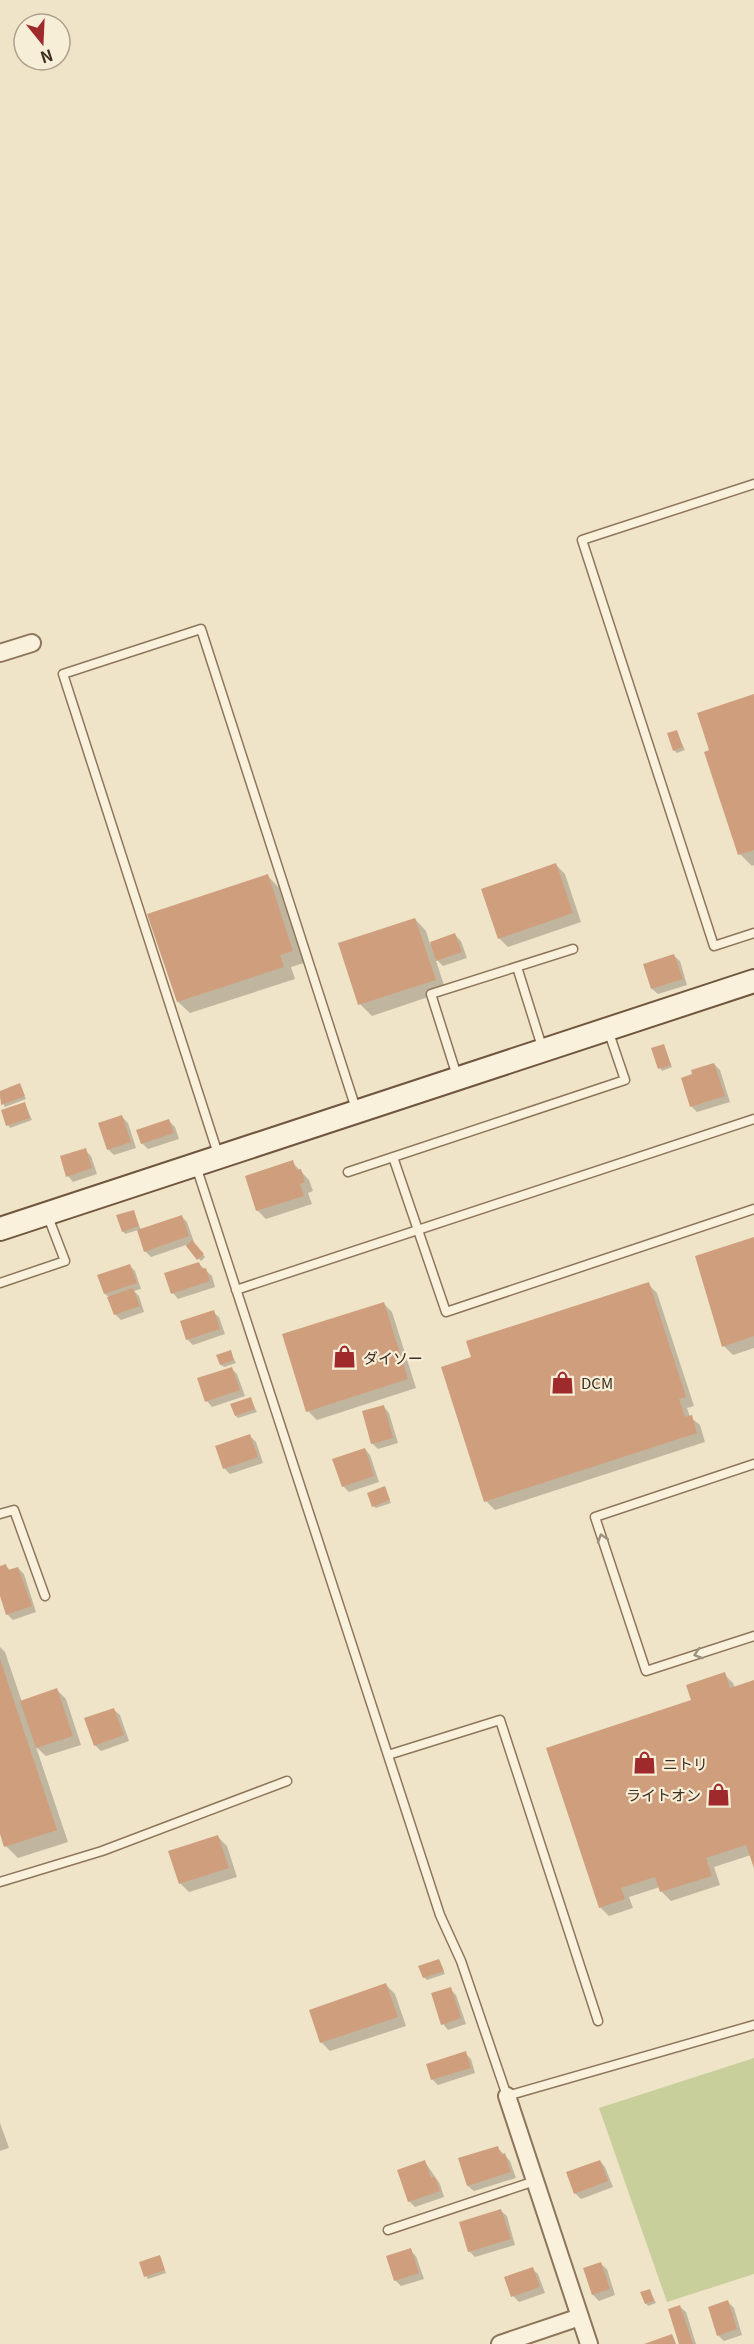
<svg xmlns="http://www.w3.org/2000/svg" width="754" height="2344" viewBox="0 0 754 2344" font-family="Georgia,'Noto Sans JP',serif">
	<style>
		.green { fill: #c9cf9b }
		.shadow { fill: #0003 }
		.building { fill: #cf9f7d }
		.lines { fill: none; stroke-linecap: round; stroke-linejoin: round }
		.lane-casing { stroke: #8d765c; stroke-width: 11 }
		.street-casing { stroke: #8d765c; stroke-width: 20 }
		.secondary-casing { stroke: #6f573f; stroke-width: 26 }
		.lane { stroke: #faf1dc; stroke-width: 8 }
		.street { stroke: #faf1dc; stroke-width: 16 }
		.secondary { stroke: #faf1dc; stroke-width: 22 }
		.oneway { stroke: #9c907e }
		.labels { text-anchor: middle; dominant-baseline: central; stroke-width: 4.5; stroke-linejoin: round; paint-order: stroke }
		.poi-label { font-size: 15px; fill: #3d2e20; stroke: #f7eed8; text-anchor: start }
	</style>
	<rect width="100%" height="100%" fill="#f0e4c8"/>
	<path class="green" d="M 754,2058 L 754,2274 L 667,2302 L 599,2108 Z"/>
	<path class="shadow" d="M 754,696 L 754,865 L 752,866 L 740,854 L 711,751 Z
		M 676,732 L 685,750 L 677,753 L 674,750 Z
		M 556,865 L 565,874 L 581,922 L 508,947 L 499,938 Z
		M 268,876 L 279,888 L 304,963 L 291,967 L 295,979 L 190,1013 L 178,1002 Z
		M 415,919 L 426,931 L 430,944 L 455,935 L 461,941 L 467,958 L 443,966 L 435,958 L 446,991 L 372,1016 L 360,1004 Z
		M 674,956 L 680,961 L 687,985 L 658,994 L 652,989 Z
		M 663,1045 L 672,1067 L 662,1071 L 660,1068 Z
		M 714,1064 L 720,1070 L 730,1102 L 697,1112 L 691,1106 Z
		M 19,1085 L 26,1099 L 5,1107 L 0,1098 L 0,1092 Z
		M 25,1104 L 32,1120 L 10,1128 L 8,1125 Z
		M 122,1117 L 128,1123 L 136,1148 L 114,1155 L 108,1149 Z
		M 169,1121 L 175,1127 L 179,1139 L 148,1149 L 142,1143 Z
		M 85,1150 L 91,1156 L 97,1174 L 73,1182 L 68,1176 Z
		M 292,1162 L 309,1180 L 313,1191 L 308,1193 L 312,1204 L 266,1219 L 257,1210 Z
		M 133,1211 L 141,1230 L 181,1216 L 187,1222 L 194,1242 L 192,1242 L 205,1257 L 201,1261 L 186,1245 L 151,1257 L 145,1251 L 138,1230 L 125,1234 L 123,1231 Z
		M 754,1238 L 754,1348 L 733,1355 L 724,1346 L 697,1257 Z
		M 199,1264 L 212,1276 L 215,1287 L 178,1299 L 173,1293 Z
		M 129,1265 L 135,1271 L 141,1289 L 134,1291 L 139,1296 L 144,1312 L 121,1320 L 115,1314 L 109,1297 L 105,1294 Z
		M 648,1284 L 657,1293 L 694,1406 L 687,1408 L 690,1417 L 700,1425 L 705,1442 L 495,1510 L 486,1501 L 473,1358 Z
		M 383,1303 L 392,1312 L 416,1388 L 317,1420 L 308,1411 Z
		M 213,1312 L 219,1317 L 225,1334 L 193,1345 L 187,1339 Z
		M 230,1352 L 236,1363 L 224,1367 L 221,1365 Z
		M 231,1368 L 237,1374 L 245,1396 L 212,1407 L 207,1401 Z
		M 250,1398 L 257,1412 L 238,1418 L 236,1416 Z
		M 384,1407 L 389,1413 L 398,1443 L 378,1449 L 372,1443 Z
		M 250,1436 L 256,1442 L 263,1463 L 230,1474 L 224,1468 Z
		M 365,1449 L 370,1455 L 379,1482 L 349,1492 L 343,1486 Z
		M 384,1488 L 391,1503 L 376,1508 L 373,1506 Z
		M 6,1566 L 11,1571 L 18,1568 L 24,1574 L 36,1612 L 13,1620 L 7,1614 L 0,1592 L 0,1568 Z
		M 0,1647 L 5,1652 L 22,1702 L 57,1690 L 66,1699 L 81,1745 L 46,1756 L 36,1747 L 68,1842 L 18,1858 L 6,1846 L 0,1829 Z
		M 724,1674 L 733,1683 L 735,1688 L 754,1682 L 754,1864 L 751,1855 L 714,1867 L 720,1885 L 671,1901 L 662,1892 L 660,1887 L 629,1897 L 633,1908 L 609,1916 L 600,1907 L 693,1701 Z
		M 114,1710 L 120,1715 L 129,1741 L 101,1751 L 95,1745 Z
		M 218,1837 L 227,1846 L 237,1877 L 189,1892 L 180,1883 Z
		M 439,1960 L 445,1974 L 427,1980 L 424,1977 Z
		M 386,1985 L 395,1994 L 406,2026 L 330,2051 L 321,2042 Z
		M 450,1989 L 456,1995 L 466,2024 L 448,2030 L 443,2024 Z
		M 465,2053 L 471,2059 L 475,2073 L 438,2085 L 432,2079 Z
		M 0,2123 L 9,2148 L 0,2151 Z
		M 497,2147 L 510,2161 L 516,2178 L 474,2191 L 468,2186 Z
		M 600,2161 L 605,2167 L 613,2187 L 581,2199 L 575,2193 Z
		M 425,2162 L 440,2184 L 444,2197 L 415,2207 L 409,2201 Z
		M 501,2211 L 507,2216 L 515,2245 L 475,2257 L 469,2251 Z
		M 410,2250 L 416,2256 L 424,2279 L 401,2286 L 395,2280 Z
		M 159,2257 L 166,2273 L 148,2279 L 146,2276 Z
		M 601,2264 L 607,2269 L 615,2295 L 599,2301 L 593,2295 L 585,2269 Z
		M 532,2269 L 538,2274 L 545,2293 L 519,2302 L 513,2296 Z
		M 650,2291 L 656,2303 L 648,2306 L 646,2303 Z
		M 728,2302 L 734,2308 L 742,2335 L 724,2341 L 718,2335 Z
		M 680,2307 L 686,2312 L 696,2344 L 681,2344 Z"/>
	<path class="building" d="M 754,694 L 754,850 L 738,855 L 704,752 L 709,750 L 697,713 Z
		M 677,730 L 683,747 L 673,751 L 667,733 Z
		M 556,863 L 573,913 L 498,939 L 481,889 Z
		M 268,874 L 293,951 L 280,955 L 284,967 L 177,1002 L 147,914 Z
		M 415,918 L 436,980 L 358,1005 L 338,943 Z
		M 455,933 L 462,952 L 436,961 L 430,942 Z
		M 674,954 L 683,979 L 651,989 L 643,964 Z
		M 664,1044 L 671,1065 L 658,1069 L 651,1048 Z
		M 714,1063 L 725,1096 L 690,1107 L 681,1078 L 692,1074 L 691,1070 Z
		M 20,1083 L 25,1096 L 1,1105 L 0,1091 Z
		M 25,1102 L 30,1118 L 6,1126 L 1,1110 Z
		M 122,1115 L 131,1142 L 107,1150 L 98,1123 Z
		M 169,1119 L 174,1133 L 141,1144 L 136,1130 Z
		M 86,1148 L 92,1168 L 66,1177 L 60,1156 Z
		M 293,1160 L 296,1170 L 301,1169 L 305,1182 L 300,1184 L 304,1196 L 256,1211 L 245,1176 Z
		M 134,1210 L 139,1226 L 122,1232 L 116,1215 Z
		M 182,1215 L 189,1236 L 144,1252 L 137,1230 Z
		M 754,1237 L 754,1336 L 722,1347 L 695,1256 Z
		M 192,1240 L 204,1254 L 197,1260 L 186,1246 Z
		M 199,1262 L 202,1269 L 206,1268 L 210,1281 L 171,1294 L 164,1273 Z
		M 130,1264 L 137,1283 L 104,1294 L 97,1275 Z
		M 649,1282 L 686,1397 L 679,1399 L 685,1417 L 692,1415 L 697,1433 L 484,1502 L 441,1367 L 471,1357 L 466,1341 Z
		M 133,1288 L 140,1306 L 114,1315 L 107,1297 Z
		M 384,1302 L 408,1379 L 306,1412 L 282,1334 Z
		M 214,1310 L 220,1329 L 186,1340 L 180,1321 Z
		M 231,1350 L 234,1360 L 220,1365 L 216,1355 Z
		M 232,1367 L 240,1390 L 205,1402 L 197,1378 Z
		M 251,1397 L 255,1409 L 235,1416 L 230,1404 Z
		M 384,1405 L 393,1438 L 371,1444 L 362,1411 Z
		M 250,1434 L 258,1457 L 223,1469 L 215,1446 Z
		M 365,1448 L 374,1476 L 342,1487 L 332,1459 Z
		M 385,1486 L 390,1500 L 372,1507 L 367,1493 Z
		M 6,1564 L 8,1570 L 18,1567 L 32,1606 L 6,1615 L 0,1596 L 0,1566 Z
		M 0,1659 L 57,1830 L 4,1847 L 0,1834 Z
		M 725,1672 L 730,1688 L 754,1680 L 754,1868 L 746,1845 L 706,1858 L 712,1876 L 660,1892 L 655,1877 L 621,1888 L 625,1899 L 599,1908 L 546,1748 L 691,1700 L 686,1685 Z
		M 57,1688 L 73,1736 L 36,1748 L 20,1701 Z
		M 114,1708 L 124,1735 L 94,1746 L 84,1718 Z
		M 218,1835 L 229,1868 L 179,1884 L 168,1851 Z
		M 439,1959 L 444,1971 L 423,1978 L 418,1966 Z
		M 386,1983 L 398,2017 L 320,2043 L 309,2010 Z
		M 451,1987 L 461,2018 L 441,2025 L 431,1993 Z
		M 466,2051 L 471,2068 L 431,2080 L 426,2064 Z
		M 498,2146 L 501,2155 L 505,2153 L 511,2172 L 467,2186 L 458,2158 Z
		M 425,2160 L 431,2178 L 435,2177 L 440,2191 L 408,2202 L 397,2170 Z
		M 600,2160 L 608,2181 L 574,2194 L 566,2172 Z
		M 501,2209 L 511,2239 L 468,2252 L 459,2222 Z
		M 411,2248 L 419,2273 L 394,2281 L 386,2256 Z
		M 160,2255 L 165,2270 L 144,2277 L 139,2262 Z
		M 601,2262 L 610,2289 L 592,2295 L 583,2268 Z
		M 533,2267 L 540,2287 L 511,2297 L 504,2277 Z
		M 650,2289 L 654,2301 L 645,2304 L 640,2292 Z
		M 728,2300 L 737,2329 L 717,2336 L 708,2307 Z
		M 680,2305 L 693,2344 L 679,2344 L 668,2309 Z
		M 672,2334 L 676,2344 L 644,2344 Z"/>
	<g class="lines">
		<defs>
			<path id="lane" d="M 754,484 L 582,540 L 714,946 L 754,933
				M 517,967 L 543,1050
				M 457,1076 L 431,994 L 573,949
				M 219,1157 L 63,674 L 201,629 L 357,1112
				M 393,1157 L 446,1312 L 754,1209
				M 196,1166 L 440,1915 L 461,1961 L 507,2096 L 754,2025
				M 348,1172 L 625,1080 L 608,1030
				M 0,1283 L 65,1261 L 47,1214
				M 236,1290 L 754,1119
				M 754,1464 L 595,1517 L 646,1671 L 754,1636
				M 0,1514 L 14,1510 L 45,1596
				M 388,1755 L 500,1720 L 598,2021
				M 0,1882 L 102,1851 L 287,1781
				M 388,2230 L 535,2181"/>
			<path id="street" d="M 0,653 L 32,643
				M 507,2096 L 589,2344
				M 500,2344 L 580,2317"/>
			<path id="secondary" d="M 0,1229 L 754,981"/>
		</defs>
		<use href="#lane" class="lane-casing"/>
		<use href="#street" class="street-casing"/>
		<use href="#secondary" class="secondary-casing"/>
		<use href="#lane" class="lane"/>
		<use href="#street" class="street"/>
		<use href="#secondary" class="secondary"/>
	</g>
	<defs><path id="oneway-chevron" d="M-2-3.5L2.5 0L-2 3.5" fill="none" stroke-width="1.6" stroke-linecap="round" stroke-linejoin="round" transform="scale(1.5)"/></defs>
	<g class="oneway">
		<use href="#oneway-chevron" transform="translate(602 1538) rotate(-108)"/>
		<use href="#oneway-chevron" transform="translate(698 1654) rotate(162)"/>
	</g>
	<defs>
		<symbol id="shop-bare" viewBox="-9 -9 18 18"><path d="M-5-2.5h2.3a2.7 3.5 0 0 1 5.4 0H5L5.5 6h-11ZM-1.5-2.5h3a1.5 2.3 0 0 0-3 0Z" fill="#9e2a2b" stroke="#f7eed8" stroke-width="2.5" paint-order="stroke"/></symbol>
	</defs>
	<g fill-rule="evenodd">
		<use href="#shop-bare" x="328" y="1340" width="33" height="33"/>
		<use href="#shop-bare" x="546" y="1366" width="33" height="33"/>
		<use href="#shop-bare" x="628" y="1746" width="33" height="33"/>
		<use href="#shop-bare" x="702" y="1778" width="33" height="33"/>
	</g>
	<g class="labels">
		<g class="poi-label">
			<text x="363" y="1357">ダイソー</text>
			<text x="581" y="1382">DCM</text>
			<text x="663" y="1763">ニトリ</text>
			<text x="701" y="1794" text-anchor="end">ライトオン</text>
		</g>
	</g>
	<g transform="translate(42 42) rotate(162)"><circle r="28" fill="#f7eed8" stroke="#ada18e" stroke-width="1.5"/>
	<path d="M0-4.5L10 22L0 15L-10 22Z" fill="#9e2a2b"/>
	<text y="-9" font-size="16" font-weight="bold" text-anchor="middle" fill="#3d2e20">N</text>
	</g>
</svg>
